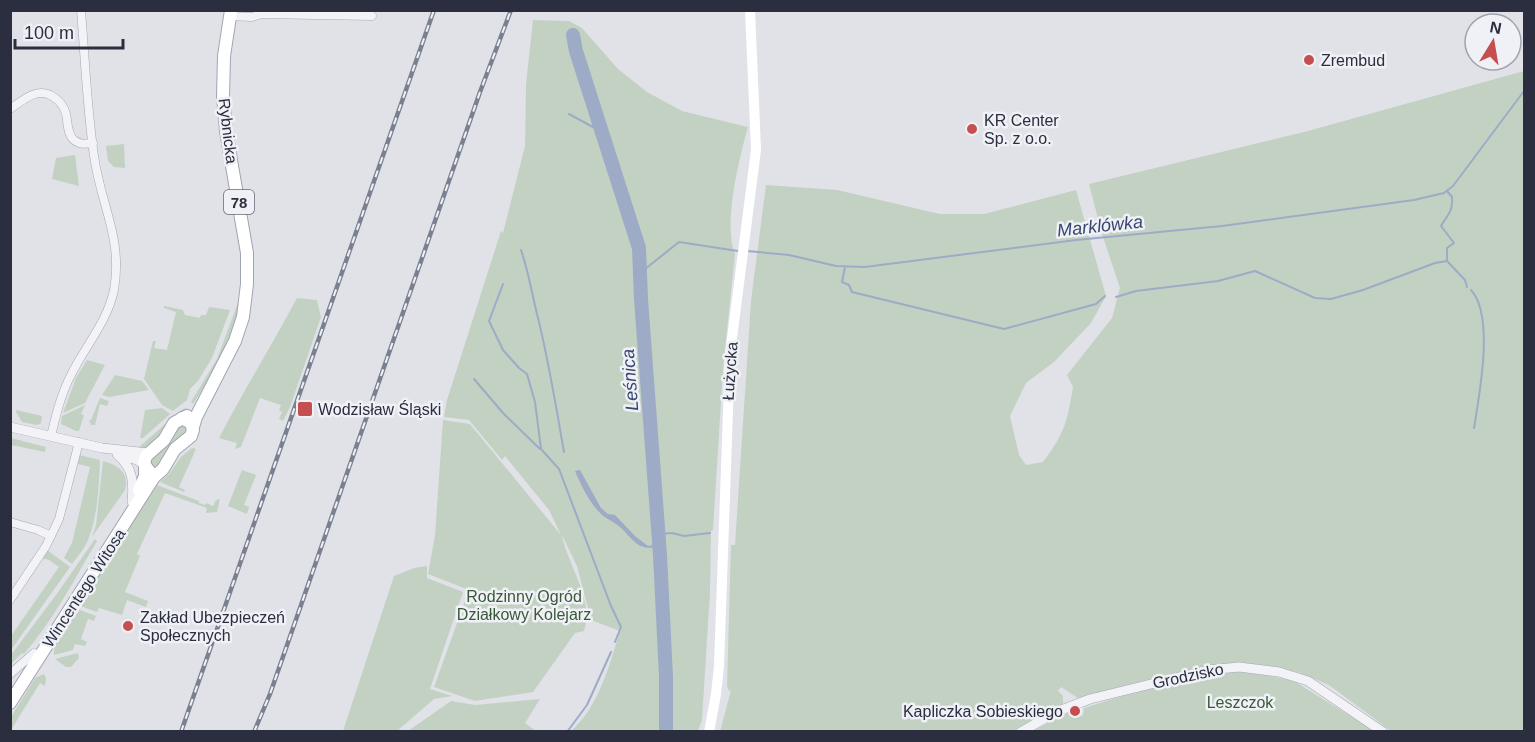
<svg xmlns="http://www.w3.org/2000/svg" width="1535" height="742" viewBox="0 0 1535 742" font-family="Arial,sans-serif">
	<style>
		.green { fill: #c3d1c2 }
		.water { fill: #9eabc6 }
		.lines { fill: none; stroke-linecap: round; stroke-linejoin: round }
		.stream { stroke: #9eabc6; stroke-width: 2 }
		.river { stroke: #9eabc6; stroke-width: 14 }
		.minor-casing { stroke: #a6a8b2; stroke-width: 9 }
		.tertiary-casing { stroke: #a6a8b2; stroke-width: 10 }
		.primary-casing { stroke: #a0a5b3; stroke-width: 14 }
		.minor { stroke: #f3f3f7; stroke-width: 8 }
		.tertiary { stroke: #f3f3f7; stroke-width: 9 }
		.secondary { stroke: #fff; stroke-width: 10 }
		.primary { stroke: #fff; stroke-width: 12 }
		.rail-casing { stroke: #7b8090; stroke-width: 4.5 }
		.rail { stroke: #f0f1f6; stroke-width: 2; stroke-dasharray: 7; stroke-linecap: butt }
		.poi-dot { fill: #c44f4e; stroke: #f0f1f6; stroke-width: 2 }
		.labels { text-anchor: middle; dominant-baseline: central; stroke-width: 5; stroke-linejoin: round; paint-order: stroke }
		.shield { fill: #f0f1f6; stroke: #656875; stroke-width: 1.5 }
		.shield-label { font-size: 15px; font-weight: bold; fill: #2a2e3e }
		.poi-label { font-size: 16px; fill: #2a2e3e; stroke: #f0f1f6; text-anchor: start }
		.street-label { font-size: 16px; fill: #2a2e3e; stroke: #f0f1f6 }
		.park-label { font-size: 16px; fill: #395938; stroke: #f0f1f6 }
		.water-label { font-size: 18px; font-style: italic; fill: #37476f; stroke: #f0f1f6 }
	</style>
	<rect width="100%" height="100%" fill="#e0e2e8"/>
	<path class="green" d="M 533,20 L 569,21 L 582,28 L 618,69 L 647,92 L 682,111 L 748,127 C 739,159 723,223 735,254 L 723,369 L 713,530 L 711,531 L 710,592 L 702,720 L 698,731 L 571,731 C 599,706 609,666 620,631 L 591,620 L 577,566 L 562,535 C 567,564 595,600 584,631 L 575,633 L 533,692 L 475,701 L 434,687 L 469,590 L 428,574 L 435,536 L 443,420 L 470,424 L 561,535 L 549,510 L 505,456 L 502,460 L 469,420 L 444,417 L 447,400 L 501,231 L 503,233 L 525,146 L 526,84 Z
		M 1524,71 L 1524,731 L 1391,731 L 1329,685 L 1298,672 L 1239,664 L 1151,679 L 1078,698 L 1061,687 L 1058,691 L 1063,696 L 1063,704 L 1013,731 L 720,732 L 731,690 L 729,691 L 727,686 L 731,545 L 735,545 L 751,301 L 766,185 L 837,190 L 940,214 L 984,214 L 1076,190 L 1106,296 L 1091,323 L 1054,362 L 1026,383 L 1010,416 L 1019,455 L 1026,465 L 1043,462 C 1065,433 1067,422 1073,387 L 1067,375 L 1112,318 L 1120,288 L 1102,234 L 1089,184 L 1308,131 Z
		M 124,144 L 125,168 L 114,167 L 108,161 L 106,146 Z
		M 75,155 L 79,186 L 52,179 L 56,158 Z
		M 297,298 L 317,300 L 321,317 L 290,407 L 283,421 L 279,419 L 282,412 L 279,410 L 281,405 L 260,398 L 241,447 L 235,449 L 237,443 L 219,438 C 244,390 272,345 297,298 Z
		M 239,300 C 240,333 211,376 193,404 L 191,402 L 217,359 Z
		M 164,306 L 183,310 L 185,315 L 200,318 L 201,315 L 206,315 L 209,307 L 230,310 L 212,358 L 198,381 L 190,389 L 187,400 L 173,411 L 162,405 L 144,379 L 153,341 L 156,341 L 154,348 L 167,350 L 176,312 L 164,308 Z
		M 87,360 L 105,365 L 85,403 L 63,413 L 76,378 Z
		M 115,375 L 142,381 L 149,390 L 109,397 L 102,395 Z
		M 100,398 L 109,401 L 107,406 L 100,404 L 95,425 L 91,425 L 89,420 L 91,420 Z
		M 85,405 L 81,414 L 84,415 L 79,431 L 76,431 L 61,424 L 62,416 Z
		M 162,408 L 170,414 L 143,438 L 140,438 L 145,410 Z
		M 186,408 L 189,410 L 169,425 L 148,449 L 138,448 L 181,410 Z
		M 16,410 L 42,416 L 41,423 L 37,425 L 22,422 L 16,412 Z
		M 184,424 L 188,430 L 159,466 L 153,467 L 149,462 L 174,430 Z
		M 11,438 L 46,447 L 45,452 L 11,445 Z
		M 192,448 L 196,449 L 179,487 L 185,490 L 184,492 L 160,482 L 169,474 L 181,457 Z
		M 79,455 L 100,460 C 99,485 98,516 88,540 C 85,548 78,556 72,564 L 64,558 L 72,543 L 90,467 L 78,464 Z
		M 103,461 C 118,465 130,473 125,490 L 92,537 L 96,525 Z
		M 242,470 L 256,475 L 244,505 L 249,507 L 247,514 L 228,506 Z
		M 157,485 L 199,501 L 199,503 L 205,505 L 206,503 L 213,506 L 216,500 L 220,499 L 217,512 L 206,513 L 207,508 L 165,493 L 137,554 L 140,556 L 125,592 L 148,601 L 146,607 L 127,600 L 122,615 L 99,608 L 97,612 L 80,606 L 100,569 Z
		M 95,539 L 97,541 C 74,580 54,619 24,654 L 22,653 L 11,664 L 11,655 L 56,595 Z
		M 47,550 L 70,567 L 11,650 L 11,636 L 59,567 L 49,560 L 41,558 Z
		M 427,566 L 427,578 L 463,592 L 430,689 L 452,696 L 434,699 L 397,731 L 343,731 L 394,576 L 414,568 Z
		M 77,609 L 96,616 L 94,621 L 88,619 L 81,639 L 87,642 L 85,646 L 75,644 L 73,650 L 54,655 L 54,647 Z
		M 78,653 L 79,658 L 71,667 L 66,667 L 55,659 Z
		M 1240,670 L 1294,681 L 1374,731 L 1030,732 L 1068,713 C 1073,718 1076,719 1083,715 L 1084,708 L 1154,686 Z
		M 44,674 L 46,678 L 45,686 L 40,683 L 11,730 L 11,717 L 35,678 Z
		M 540,699 L 525,723 L 536,731 L 408,731 L 451,701 L 475,705 Z"/>
	<path class="water" d="M 580,470 L 601,508 L 608,514 L 615,515 L 635,536 L 648,546 L 659,544 L 659,547 C 637,551 634,540 620,527 C 613,521 606,519 600,513 C 589,502 581,485 575,471 Z"/>
	<g class="lines">
		<path class="stream" d="M 569,114 L 602,132
			M 1447,191 L 1452,197 C 1453,212 1448,214 1441,226 L 1454,243 L 1447,248 L 1447,261 L 1465,280 L 1467,287
			M 521,250 C 529,273 532,295 538,318 C 549,362 556,407 564,452
			M 747,251 L 789,255 L 836,266 L 865,267 L 1076,240 L 1222,226 L 1414,200 L 1444,193 L 1453,186 L 1524,91
			M 845,267 L 842,282 L 849,285 L 852,292 L 1004,329 L 1096,304 L 1105,296
			M 640,273 L 679,242 L 738,251
			M 503,284 L 489,321 L 503,350 L 519,368 L 527,374 L 535,402 L 541,449 L 559,469 L 611,606 L 621,627 L 615,642
			M 1471,290 C 1495,316 1479,396 1474,428
			M 1116,297 L 1136,291 L 1218,281 L 1255,271 L 1315,298 L 1331,299 L 1363,290 L 1435,263 L 1447,261
			M 474,379 L 503,413 L 540,449
			M 659,534 L 672,533 L 684,536 L 710,533
			M 567,732 L 587,705 L 611,652"/>
		<path class="river" d="M 573,35 L 576,51 L 639,248 L 641,299 L 660,555 L 666,677 L 666,732"/>
		<defs>
			<path id="minor" d="M 230,16 L 252,17 L 262,14 L 372,16
				M 10,109 C 23,100 37,87 52,96 C 59,100 64,106 66,114 C 68,123 67,134 74,140 C 80,145 86,144 93,143
				M 51,436 C 56,415 61,394 71,375 C 85,346 107,323 114,290 C 123,238 101,206 94,156 C 87,108 85,59 81,10
				M 10,522 L 38,530 L 51,536
				M 10,600 L 46,546 L 59,519 L 79,442
				M 10,674 L 34,653"/>
			<path id="tertiary" d="M 10,427 L 102,448 L 148,453
				M 117,454 C 133,468 134,482 132,502
				M 118,454 L 137,460 L 144,464
				M 1021,732 L 1056,712 L 1090,699 L 1208,670 L 1239,667 L 1279,672 L 1308,681 L 1383,732"/>
			<path id="primary" d="M 193,427 L 196,417 L 235,341 L 243,317 L 247,284 L 247,253 L 226,131 L 223,97 L 224,56 L 231,10
				M 150,472 L 144,464 L 146,456 L 164,440 L 174,423 L 187,416
				M 139,490 L 145,476 L 145,468
				M 10,703 L 154,477 L 163,469 L 175,449 L 191,436 L 193,430 L 191,423 L 182,418"/>
		</defs>
		<use href="#minor" class="minor-casing"/>
		<use href="#tertiary" class="tertiary-casing"/>
		<use href="#primary" class="primary-casing"/>
		<use href="#minor" class="minor"/>
		<use href="#tertiary" class="tertiary"/>
		<path class="secondary" d="M 709,732 L 716,694 L 719,666 L 730,354 L 756,150 L 750,10"/>
		<use href="#primary" class="primary"/>
		<defs>
			<path id="rail" d="M 181,732 L 434,10
				M 254,732 L 270,694 L 480,92 L 511,10"/>
		</defs>
		<use href="#rail" class="rail-casing"/>
		<use href="#rail" class="rail"/>
	</g>
	<g class="poi-dot">
		<circle cx="1309" cy="60" r="6"/>
		<circle cx="972" cy="129" r="6"/>
		<rect x="297" y="401" width="16" height="16" rx="3"/>
		<circle cx="128" cy="626" r="6"/>
		<circle cx="1075" cy="711" r="6"/>
	</g>
	<g class="labels">
		<rect class="shield" x="224" y="190" width="30" height="24" rx="4.5"/>
		<g class="shield-label">
			<text x="239" y="202">78</text>
		</g>
		<g class="poi-label">
			<text x="1321" y="60">Zrembud</text>
			<text x="984" y="120">KR Center<tspan x="984" dy="18">Sp. z o.o.</tspan></text>
			<text x="318" y="409">Wodzisław Śląski</text>
			<text x="140" y="617">Zakład Ubezpieczeń<tspan x="140" dy="18">Społecznych</tspan></text>
			<text x="1063" y="711" text-anchor="end">Kapliczka Sobieskiego</text>
		</g>
		<g class="street-label">
			<text transform="translate(228 131) rotate(83)">Rybnicka</text>
			<text transform="translate(730 371) rotate(-86)">Łużycka</text>
			<text transform="translate(84 588) rotate(-57)">Wincentego Witosa</text>
			<text transform="translate(1188 676) rotate(-12)">Grodzisko</text>
		</g>
		<g class="park-label">
			<text x="524" y="596">Rodzinny Ogród<tspan x="524" dy="18">Działkowy Kolejarz</tspan></text>
			<text x="1240" y="702">Leszczok</text>
		</g>
		<g class="water-label">
			<text transform="translate(1100 226) rotate(-6)">Marklówka</text>
			<text transform="translate(630 380) rotate(-94)">Leśnica</text>
		</g>
	</g>
	<rect width="1535" height="742" fill="none" stroke="#2a2e3e" stroke-width="24"/>
	<g transform="translate(1493 42) rotate(11)"><circle r="28" fill="#f0f1f6" stroke="#a1a3ac" stroke-width="1.5"/>
	<path d="M0-4.5L10 22L0 15L-10 22Z" fill="#c44f4e"/>
	<text y="-9" font-size="16" font-weight="bold" text-anchor="middle" fill="#2a2e3e">N</text>
	</g>
	<path d="M15 39v9h108v-9" fill="none" stroke="#2a2e3e" stroke-width="3"/>
	<text x="24" y="39" font-size="18" fill="#2a2e3e" stroke="#f0f1f6" stroke-width="4.5" paint-order="stroke">100 m</text>
</svg>
